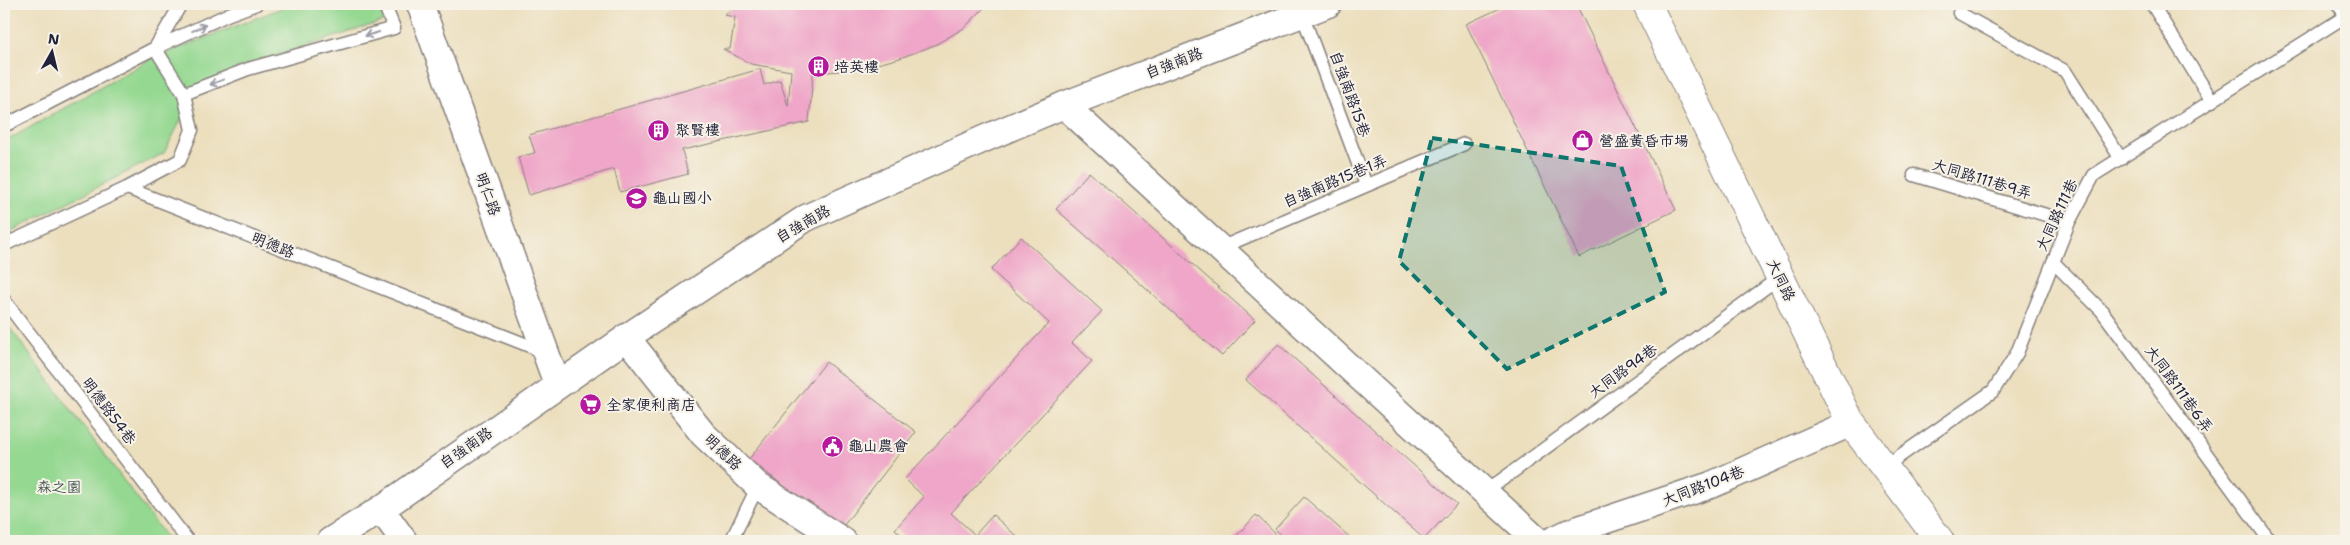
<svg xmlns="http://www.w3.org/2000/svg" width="2350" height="545" viewBox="0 0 2350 545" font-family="'Shantell Sans','LXGW WenKai TC',sans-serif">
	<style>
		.green { fill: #94d891; stroke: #5b7d66 }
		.building { fill: #efa6c8 }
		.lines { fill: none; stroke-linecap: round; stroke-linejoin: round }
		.lane-casing { stroke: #87807c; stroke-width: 15 }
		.street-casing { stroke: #87807c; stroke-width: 29 }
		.secondary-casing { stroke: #87807c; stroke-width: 30 }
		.lane { stroke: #fff; stroke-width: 12 }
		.street { stroke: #fff; stroke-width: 26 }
		.secondary { stroke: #fff; stroke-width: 28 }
		.oneway { stroke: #9c9ca7 }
		.marked { fill: #0f766e; fill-opacity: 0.2; stroke: #0f766e; stroke-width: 4; stroke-dasharray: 10 6; stroke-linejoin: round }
		.labels { text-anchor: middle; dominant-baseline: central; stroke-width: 4; stroke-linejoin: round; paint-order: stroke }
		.street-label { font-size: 15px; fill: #22223b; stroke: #f7f3e8 }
		.poi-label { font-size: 15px; fill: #22223b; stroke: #f7f3e8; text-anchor: start }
		.park-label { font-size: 15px; fill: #445955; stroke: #f7f3e8 }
	</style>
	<rect width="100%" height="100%" fill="#f7f3e8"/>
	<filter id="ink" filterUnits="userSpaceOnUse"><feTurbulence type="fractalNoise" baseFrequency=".02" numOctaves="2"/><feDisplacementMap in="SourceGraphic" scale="10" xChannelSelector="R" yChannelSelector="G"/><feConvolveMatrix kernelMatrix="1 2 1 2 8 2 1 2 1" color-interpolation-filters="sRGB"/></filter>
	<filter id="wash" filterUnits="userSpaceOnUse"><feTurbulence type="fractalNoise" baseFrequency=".0096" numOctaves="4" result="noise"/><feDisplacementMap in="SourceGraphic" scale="20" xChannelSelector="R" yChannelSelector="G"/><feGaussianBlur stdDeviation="1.12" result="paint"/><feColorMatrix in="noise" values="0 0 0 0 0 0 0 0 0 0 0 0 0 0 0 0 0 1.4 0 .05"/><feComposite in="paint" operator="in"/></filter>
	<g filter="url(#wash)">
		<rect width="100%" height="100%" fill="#ecdfbe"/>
		<path class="green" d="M 292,4 L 386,4 L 390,19 L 235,69 L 197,89 L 164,153 L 4,235 L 4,142 L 149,60 Z
			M 4,320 L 169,541 L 4,541 Z"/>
		<g id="blocks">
			<path class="building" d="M 742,4 L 986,4 L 984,8 L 964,28 L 935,45 L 900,58 L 855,70 L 813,73 L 809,122 L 682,150 L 688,174 L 620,192 L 614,169 L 529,195 L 518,157 L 535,153 L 529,135 L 760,69 L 764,85 L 780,80 L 788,106 L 791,71 L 751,64 L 723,49 L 730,49 L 735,17 L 724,15 Z
				M 1509,4 L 1576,4 L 1676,210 L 1579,257 L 1466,24 Z
				M 1089,172 L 1255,320 L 1222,356 L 1056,209 Z
				M 1021,237 L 1102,311 L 1072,343 L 1092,361 L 951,513 L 975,535 L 993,515 L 1022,541 L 908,541 L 895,529 L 924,497 L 905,479 L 1049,323 L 991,270 Z
				M 1278,344 L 1457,504 L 1424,539 L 1246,380 Z
				M 826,362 L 916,432 L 840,530 L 749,459 Z
				M 1304,497 L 1354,541 L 1288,541 L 1275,529 Z
				M 1256,515 L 1283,541 L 1232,541 Z"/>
		</g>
	</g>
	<g filter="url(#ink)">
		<use href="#blocks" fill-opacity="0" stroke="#87807c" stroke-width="1"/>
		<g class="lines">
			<defs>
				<path id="lane" d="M 2152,4 L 2212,101
					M 1959,13 L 2065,71 L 2121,159
					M 1302,14 L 1366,185
					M 184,94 L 248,69 L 394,28 L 384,4
					M 4,126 L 155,48 L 181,4
					M 1914,175 L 2069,222
					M 127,188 L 180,160 L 192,130 L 184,94 L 155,48 L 229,14 L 256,4
					M 4,245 L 127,188 L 545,352
					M 1220,248 L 1464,144
					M 2053,262 L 2102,311 L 2270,541
					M 4,300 L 188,541
					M 1884,467 L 1993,391 L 2017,353 L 2069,222 L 2094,175 L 2346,16 L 2338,4
					M 1485,492 L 1780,277
					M 731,541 L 758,486"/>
				<path id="street" d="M 420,4 L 557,384
					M 1064,105 L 1538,541
					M 626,337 L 703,434 L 758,486 L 843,541
					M 381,509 L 404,541
					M 330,541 L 381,509 L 639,329 L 806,218 L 986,138 L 1064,105 L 1328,4
					M 1551,541 L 1570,532 L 1711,485 L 1851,423"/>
				<path id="secondary" d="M 1647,4 L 1851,423 L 1940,541"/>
			</defs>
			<use href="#lane" class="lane-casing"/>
			<use href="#street" class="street-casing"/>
			<use href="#secondary" class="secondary-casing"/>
			<use href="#lane" class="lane"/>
			<use href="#street" class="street"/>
			<use href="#secondary" class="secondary"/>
		</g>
		<defs><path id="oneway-shaft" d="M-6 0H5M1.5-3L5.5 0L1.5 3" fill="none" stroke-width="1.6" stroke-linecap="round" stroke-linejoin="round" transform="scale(1.25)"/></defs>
		<g class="oneway">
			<use href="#oneway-shaft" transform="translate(199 28) rotate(-25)"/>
			<use href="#oneway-shaft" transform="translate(372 34) rotate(164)"/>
			<use href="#oneway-shaft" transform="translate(217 82) rotate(159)"/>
		</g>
	</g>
	<path class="marked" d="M 1432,138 L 1621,166 L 1665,292 L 1507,369 L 1399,261 Z"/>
	<defs>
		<symbol id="building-disc" viewBox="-11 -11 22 22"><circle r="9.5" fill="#b5179e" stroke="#f7f3e8"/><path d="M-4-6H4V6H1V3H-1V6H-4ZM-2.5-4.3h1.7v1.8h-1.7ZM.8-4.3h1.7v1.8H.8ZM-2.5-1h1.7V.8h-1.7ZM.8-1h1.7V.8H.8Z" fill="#fff"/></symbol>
		<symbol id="shop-disc" viewBox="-11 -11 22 22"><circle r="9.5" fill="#b5179e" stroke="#f7f3e8"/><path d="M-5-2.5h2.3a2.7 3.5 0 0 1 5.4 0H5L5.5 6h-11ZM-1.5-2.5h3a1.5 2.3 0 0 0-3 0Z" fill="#fff"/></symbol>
		<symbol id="school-disc" viewBox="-11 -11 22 22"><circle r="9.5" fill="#b5179e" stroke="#f7f3e8"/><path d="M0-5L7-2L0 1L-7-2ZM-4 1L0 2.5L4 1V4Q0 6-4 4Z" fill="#fff"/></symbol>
		<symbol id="supermarket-disc" viewBox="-11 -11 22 22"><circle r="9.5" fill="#b5179e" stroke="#f7f3e8"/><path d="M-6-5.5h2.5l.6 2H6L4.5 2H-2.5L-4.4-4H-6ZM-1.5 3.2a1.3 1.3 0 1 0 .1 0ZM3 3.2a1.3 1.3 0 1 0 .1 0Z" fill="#fff"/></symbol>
		<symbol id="civic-disc" viewBox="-11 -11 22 22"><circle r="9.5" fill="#b5179e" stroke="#f7f3e8"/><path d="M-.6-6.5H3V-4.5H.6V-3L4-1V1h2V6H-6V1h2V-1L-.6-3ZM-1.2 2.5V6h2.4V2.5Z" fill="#fff"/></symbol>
	</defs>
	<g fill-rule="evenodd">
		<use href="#building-disc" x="806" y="54" width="25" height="25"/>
		<use href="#building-disc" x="646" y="118" width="25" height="25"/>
		<use href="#shop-disc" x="1570" y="128" width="25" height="25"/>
		<use href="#school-disc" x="624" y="186" width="25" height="25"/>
		<use href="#supermarket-disc" x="578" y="392" width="25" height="25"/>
		<use href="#civic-disc" x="820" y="434" width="25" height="25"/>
	</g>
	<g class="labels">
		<g class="street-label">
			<text transform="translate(1174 63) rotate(-21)">自強南路</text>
			<text transform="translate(1350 94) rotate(70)">自強南路15巷</text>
			<text transform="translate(1982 179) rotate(17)">大同路111巷9弄</text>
			<text transform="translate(1335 181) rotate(-23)">自強南路15巷1弄</text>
			<text transform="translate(488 194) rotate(70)">明仁路</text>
			<text transform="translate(2057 215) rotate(-65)">大同路111巷</text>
			<text transform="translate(803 224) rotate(-30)">自強南路</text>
			<text transform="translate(273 245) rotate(22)">明德路</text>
			<text transform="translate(1781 280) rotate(64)">大同路</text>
			<text transform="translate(1623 371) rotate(-36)">大同路94巷</text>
			<text transform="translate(2179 389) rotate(54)">大同路111巷6弄</text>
			<text transform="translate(109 411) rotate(53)">明德路54巷</text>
			<text transform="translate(466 448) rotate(-35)">自強南路</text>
			<text transform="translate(723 452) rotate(44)">明德路</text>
			<text transform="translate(1703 486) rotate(-21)">大同路104巷</text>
		</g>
		<g class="poi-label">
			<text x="834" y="67">培英樓</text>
			<text x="675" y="130">聚賢樓</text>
			<text x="1599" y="141">營盛黃昏市場</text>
			<text x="652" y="198">龜山國小</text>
			<text x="606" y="405">全家便利商店</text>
			<text x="848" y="446">龜山農會</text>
		</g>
		<g class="park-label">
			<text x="59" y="487">森之園</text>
		</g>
	</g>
	<rect width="2350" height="545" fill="none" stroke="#f7f3e8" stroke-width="20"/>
	<g transform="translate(52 52) rotate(8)" stroke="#f7f3e8" stroke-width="4" paint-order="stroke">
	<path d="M0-4L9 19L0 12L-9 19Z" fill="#22223b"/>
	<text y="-8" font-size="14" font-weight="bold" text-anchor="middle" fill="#22223b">N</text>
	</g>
</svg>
